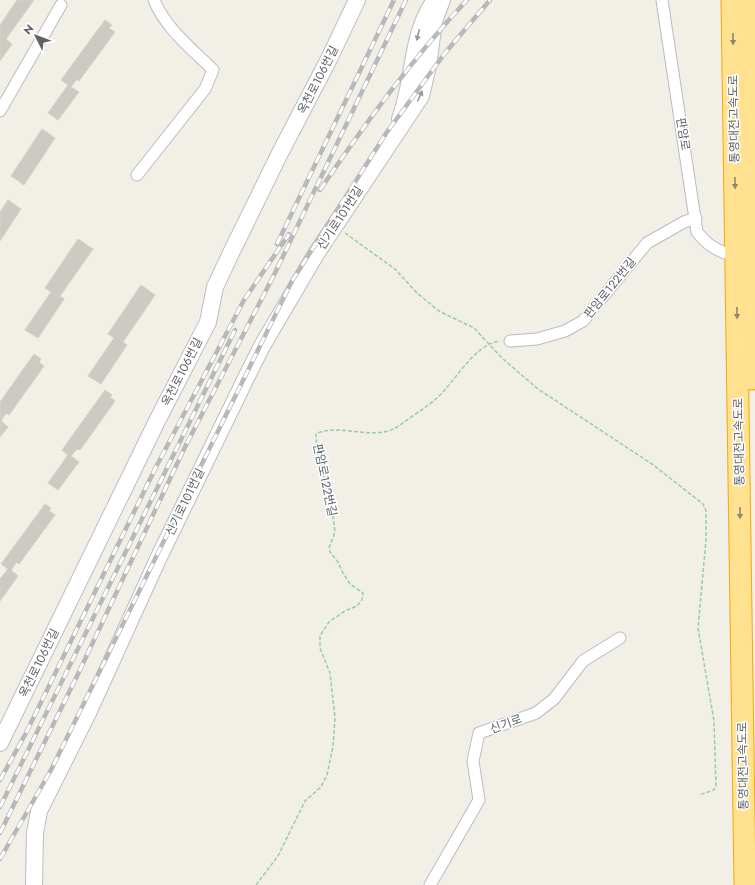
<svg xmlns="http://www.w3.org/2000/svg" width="755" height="885" viewBox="0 0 755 885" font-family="Jost,'Noto Sans KR',sans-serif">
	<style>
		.building { fill: #cdcac3; stroke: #d7d1c4 }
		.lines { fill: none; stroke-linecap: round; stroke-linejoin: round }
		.street-casing { stroke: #b9bcc1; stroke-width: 13 }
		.secondary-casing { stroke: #babdc3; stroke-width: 18 }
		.highway-casing { stroke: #f8a700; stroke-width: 23 }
		.path { stroke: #98cda7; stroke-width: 1.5; stroke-dasharray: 4 2; stroke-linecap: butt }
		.street { stroke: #fff; stroke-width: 11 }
		.secondary { stroke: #fff; stroke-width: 16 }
		.highway { stroke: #ffe190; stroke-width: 21 }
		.rail-casing { stroke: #b7b8b9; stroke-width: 4.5 }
		.rail { stroke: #fff; stroke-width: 3; stroke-dasharray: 9; stroke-linecap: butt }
		.oneway { fill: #96999d }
		.oneway2 { fill: #8e8874 }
		.labels { text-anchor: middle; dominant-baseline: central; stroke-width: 3; stroke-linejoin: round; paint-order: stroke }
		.street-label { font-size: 12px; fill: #5e6268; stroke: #fff }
	</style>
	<rect width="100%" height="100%" fill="#f1efe6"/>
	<path class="building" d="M 17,0 L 34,0 L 6,39 L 12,44 L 0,61 L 0,25 Z
		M 105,20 L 112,25 L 109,28 L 115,32 L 79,81 L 77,79 L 71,87 L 79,92 L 58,120 L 48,113 L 68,85 L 61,80 Z
		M 42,129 L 55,138 L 24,185 L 11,176 Z
		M 8,200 L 21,209 L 0,241 L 0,212 Z
		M 78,239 L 93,249 L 60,296 L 64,299 L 38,338 L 25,330 L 51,292 L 45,288 Z
		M 141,285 L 155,295 L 123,342 L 127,345 L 101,384 L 88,376 L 114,338 L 108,334 Z
		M 34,354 L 41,359 L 39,362 L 44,366 L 9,415 L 6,413 L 1,421 L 8,427 L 0,437 L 0,402 Z
		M 105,390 L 112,395 L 110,397 L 115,401 L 80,450 L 77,449 L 71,456 L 79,462 L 58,490 L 48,483 L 68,455 L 62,450 Z
		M 45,504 L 51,508 L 49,511 L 55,515 L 19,564 L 17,562 L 11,570 L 18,576 L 0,601 L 0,579 L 8,569 L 1,564 Z"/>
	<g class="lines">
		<defs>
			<path id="street" d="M 662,0 L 697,232 C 705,242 712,248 725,253
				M 0,111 L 61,5
				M 137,175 L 205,89 L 213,70 C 191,48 166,29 154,0
				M 510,341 L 537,339 L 565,331 L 583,321 L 647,243 L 684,222 L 696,218
				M 430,885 L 479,800 L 473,761 L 479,733 L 536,713 L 554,699 L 583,661 L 620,638"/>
			<path id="secondary" d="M 400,119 C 415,79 410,35 435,0
				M 0,743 L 157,421 L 208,322 L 215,287 L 231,253 L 279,155 L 330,57 L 357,0
				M 34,885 L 35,833 L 39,811 L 88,713 L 158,559 L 246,378 L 262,346 L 316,254 L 421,96 L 428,66 L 434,21 L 442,0"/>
			<path id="highway" d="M 732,0 L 745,885
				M 749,0 L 752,379"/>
		</defs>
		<use href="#street" class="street-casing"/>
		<use href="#secondary" class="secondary-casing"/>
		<use href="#highway" class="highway-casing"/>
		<path class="path" d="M 345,233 L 395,269 L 417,293 L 439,311 L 474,328 L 502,358 L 538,389 L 652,464 L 703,504 L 706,511 L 706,540 L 698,628 L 714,721 L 716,786 L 714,790 L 699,795
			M 256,885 L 278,856 L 305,801 L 321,787 L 327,775 L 333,746 L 335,718 L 330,673 L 320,648 L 320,636 L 329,622 L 345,611 L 357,606 L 362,600 L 363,593 L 350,584 L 343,573 L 338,562 L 330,552 L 329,548 L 335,532 L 331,502 L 317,452 L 316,434 C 339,422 373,442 397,427 C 410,418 425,408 437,398 C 455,382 474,344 500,341"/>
		<use href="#street" class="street"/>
		<use href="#secondary" class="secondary"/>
		<use href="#highway" class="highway"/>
		<defs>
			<path id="rail" d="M 320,190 C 365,124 412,59 467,0
				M 277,244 L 394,0
				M 0,780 L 26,733 L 156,467 L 244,300 L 289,234
				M 0,807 L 235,330
				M 0,833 L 78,674 L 185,447 L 274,275 L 406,0
				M 0,859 L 51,770 L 292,281 L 387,132 L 445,53 L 490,0"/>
		</defs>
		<use href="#rail" class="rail-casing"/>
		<use href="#rail" class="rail"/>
	</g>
	<defs><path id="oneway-solid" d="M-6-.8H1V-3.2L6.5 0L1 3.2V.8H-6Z"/></defs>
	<g class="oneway">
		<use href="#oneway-solid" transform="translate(418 35) rotate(103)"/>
		<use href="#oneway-solid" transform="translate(420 96) rotate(-66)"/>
	</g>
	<g class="oneway2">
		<use href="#oneway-solid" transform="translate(733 39) rotate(89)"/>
		<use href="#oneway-solid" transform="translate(735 183) rotate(89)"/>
		<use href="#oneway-solid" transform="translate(737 313) rotate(89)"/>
		<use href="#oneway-solid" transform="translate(740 513) rotate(89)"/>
	</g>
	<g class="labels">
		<g class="street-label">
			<text transform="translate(318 80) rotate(-63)">옥천로106번길</text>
			<text transform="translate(734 119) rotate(-91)">통영대전고속도로</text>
			<text transform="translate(683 134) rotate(81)">판암로</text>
			<text transform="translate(340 218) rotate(-57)">신기로101번길</text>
			<text transform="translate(610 288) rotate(-51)">판암로122번길</text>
			<text transform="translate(182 372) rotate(-63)">옥천로106번길</text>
			<text transform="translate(739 442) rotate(-91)">통영대전고속도로</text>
			<text transform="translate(325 480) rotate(78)">판암로122번길</text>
			<text transform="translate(185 502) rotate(-64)">신기로101번길</text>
			<text transform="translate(39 663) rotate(-64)">옥천로106번길</text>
			<text transform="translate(506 724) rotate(-20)">신기로</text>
			<text transform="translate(743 766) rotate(-91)">통영대전고속도로</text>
		</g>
	</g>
	<g transform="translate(36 36) rotate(312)" stroke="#ffffff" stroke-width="3" paint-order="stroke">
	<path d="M0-3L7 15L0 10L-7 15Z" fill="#5e6268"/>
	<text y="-6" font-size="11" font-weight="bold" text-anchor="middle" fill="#5e6268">N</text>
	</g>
</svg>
